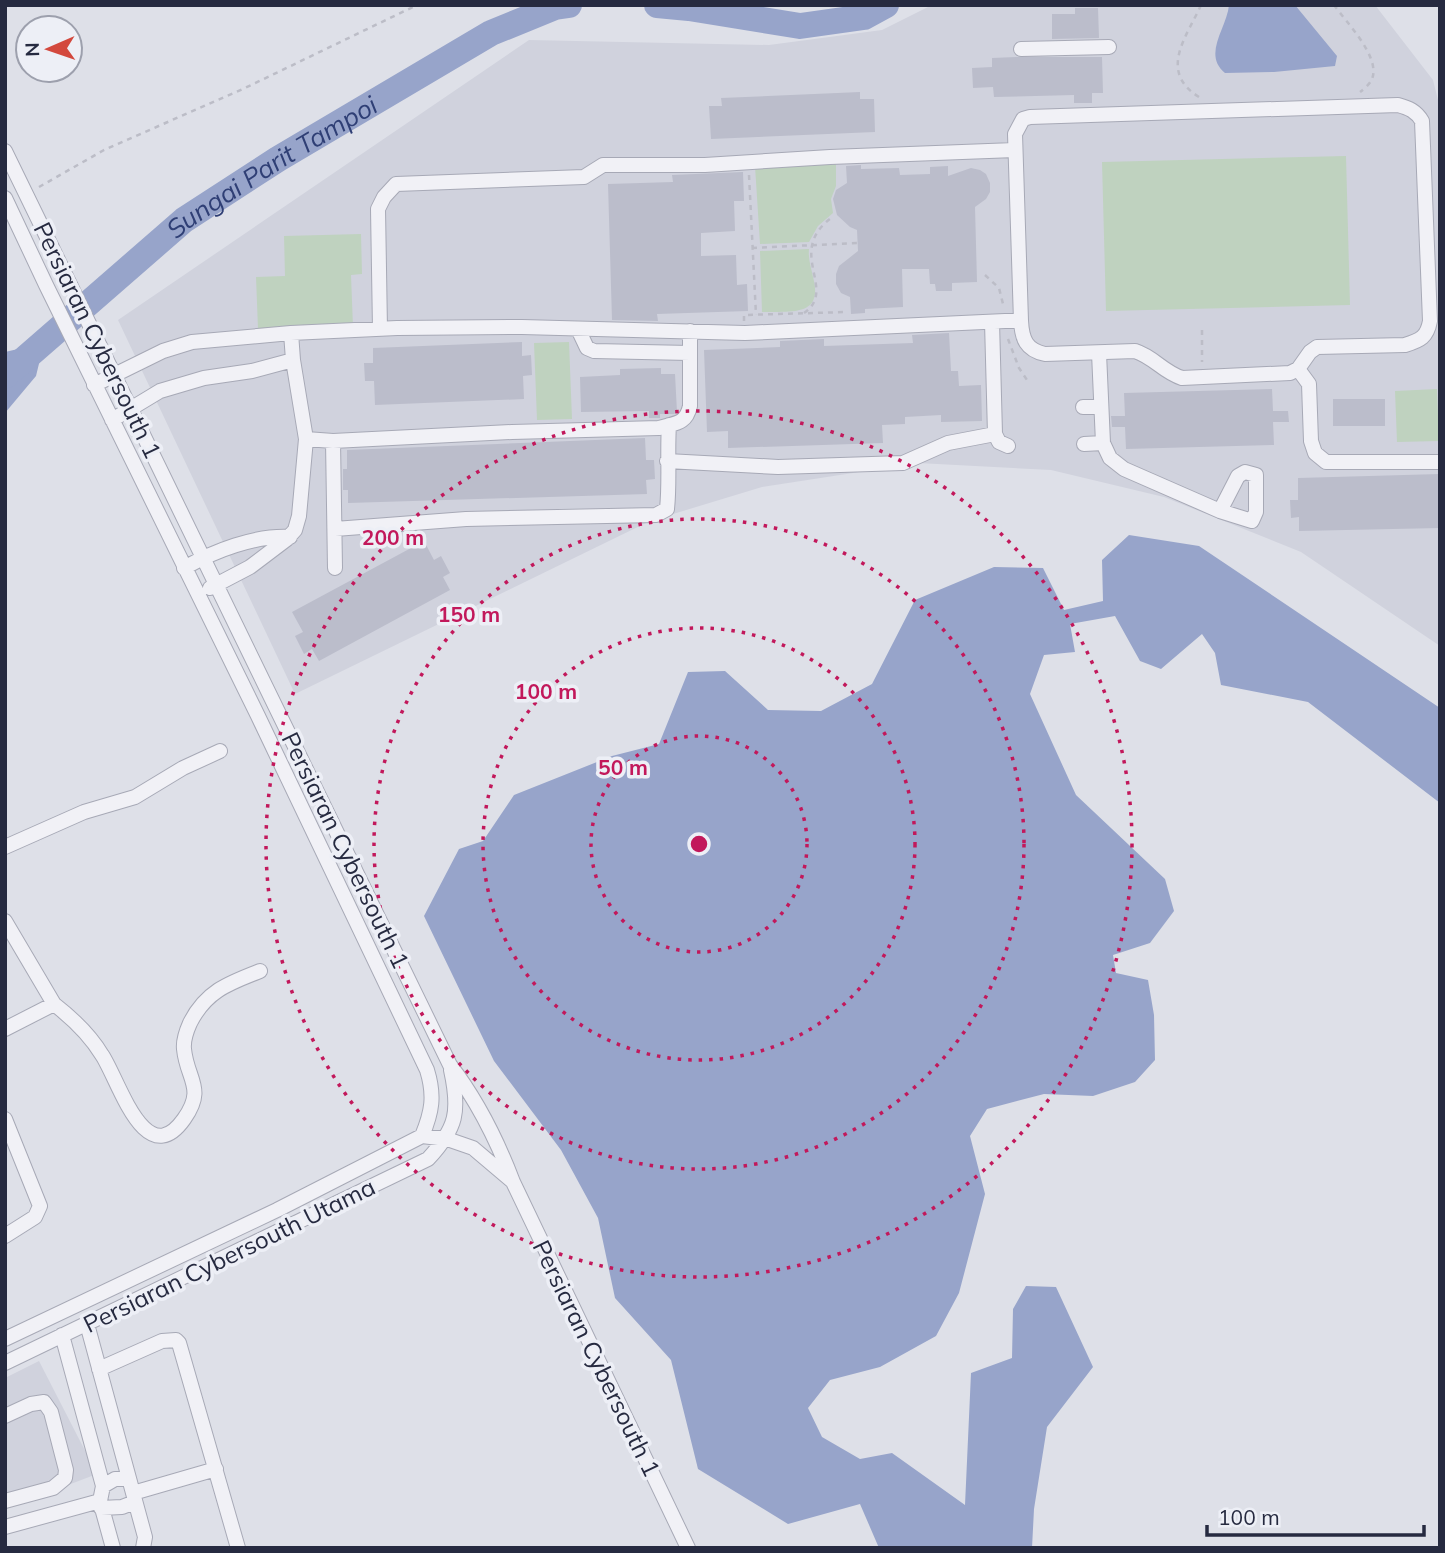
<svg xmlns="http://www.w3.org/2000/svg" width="1445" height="1553" viewBox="0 0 1445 1553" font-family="Mulish,sans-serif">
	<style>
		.built { fill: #d0d2dd }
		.green { fill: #bfd2bf }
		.water { fill: #97a4ca }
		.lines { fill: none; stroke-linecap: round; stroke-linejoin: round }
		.river { stroke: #97a4ca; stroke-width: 26 }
		.building { fill: #bbbdcb }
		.minor-casing { stroke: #a7a9b6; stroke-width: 16 }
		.path { stroke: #bcbdc7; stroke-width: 2.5; stroke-dasharray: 5 5; stroke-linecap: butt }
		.minor { stroke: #f1f1f6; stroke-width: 14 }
		.ring { fill: none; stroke: #c2185b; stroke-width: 3.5; stroke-dasharray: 3.5 7 }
		.labels { text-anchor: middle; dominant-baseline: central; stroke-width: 7; stroke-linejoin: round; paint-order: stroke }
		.street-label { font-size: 24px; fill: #262a40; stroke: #edeff6 }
		.water-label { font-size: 26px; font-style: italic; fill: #2f3f75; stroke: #edeff6 }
		.centre { fill: #c2185b; stroke: #edeff6; stroke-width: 3.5 }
		.ring-label { font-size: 21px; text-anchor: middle; font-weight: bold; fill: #c2185b; stroke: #edeff6; stroke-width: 7; stroke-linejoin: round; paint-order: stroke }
	</style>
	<rect width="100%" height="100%" fill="#dee0e8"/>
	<path class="built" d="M 932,5 L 1375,5 L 1433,80 L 1440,108 L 1440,646 L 1301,552 L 1164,497 L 1051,470 L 918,463 L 762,487 L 650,521 L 295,694 L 118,320 L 529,40 L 769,45 L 882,30 Z
		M 39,1361 L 97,1474 L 5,1509 L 5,1378 Z"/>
	<path class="green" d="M 1346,156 L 1350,305 L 1106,311 L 1102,162 Z
		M 836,161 L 836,186 L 831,199 L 833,213 L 818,226 L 809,242 L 760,244 L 755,166 Z
		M 361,234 L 362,274 L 351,275 L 353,327 L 258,329 L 256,277 L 285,276 L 284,236 Z
		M 809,249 C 808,259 811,267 813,277 C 824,318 790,311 762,312 L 760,251 Z
		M 569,342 L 572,419 L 537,420 L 534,343 Z
		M 1437,389 L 1439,441 L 1397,442 L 1395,391 Z"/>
	<path class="water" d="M 1229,5 L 1295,5 L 1337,56 L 1335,66 L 1274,72 L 1225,73 C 1202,54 1227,28 1229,5 Z
		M 44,343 L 36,376 L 5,413 L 5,352 Z
		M 1129,535 L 1199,546 L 1440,708 L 1440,803 L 1308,702 L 1221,685 L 1215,653 L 1202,634 L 1161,669 L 1140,661 L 1115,616 L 1070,624 L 1075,652 L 1044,655 L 1030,694 L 1076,795 L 1165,879 L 1174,911 L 1150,943 L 1113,955 L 1116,973 L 1148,980 L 1154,1015 L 1155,1060 L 1135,1082 L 1093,1096 L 1044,1094 L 987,1109 L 970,1136 L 985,1194 L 959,1293 L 936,1336 L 880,1367 L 830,1380 L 808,1408 L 822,1437 L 860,1459 L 892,1453 L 965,1505 L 971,1373 L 1012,1358 L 1013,1309 L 1026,1286 L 1056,1287 L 1093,1367 L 1047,1427 L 1034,1509 L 1032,1548 L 879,1548 L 860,1504 L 788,1524 L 698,1469 L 671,1360 L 615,1298 L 598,1218 L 561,1150 L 494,1061 L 424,916 L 459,849 L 483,841 L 514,795 L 612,756 L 659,744 L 688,672 L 725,671 L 768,710 L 821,711 L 872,684 L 915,600 L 994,567 L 1043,568 L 1064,610 L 1103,601 L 1102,560 Z"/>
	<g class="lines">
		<g class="river">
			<path d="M 657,5 L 689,8 L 800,26 L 864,17 L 886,5"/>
			<path id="s1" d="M 5,376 L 184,220 L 278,159 L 491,33 L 555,7 L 569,5"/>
		</g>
	</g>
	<path class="building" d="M 1075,8 L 1098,8 L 1099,38 L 1052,39 L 1052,14 L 1075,14 Z
		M 1016,57 L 1102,57 L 1103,93 L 1092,93 L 1092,103 L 1074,103 L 1074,95 L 994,97 L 993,87 L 973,88 L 972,68 L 992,67 L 992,58 Z
		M 860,92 L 860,99 L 874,99 L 875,132 L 711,139 L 709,106 L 722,106 L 721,98 Z
		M 861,165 L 861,169 L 899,168 L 900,175 L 930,174 L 930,167 L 948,166 L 948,176 L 971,168 L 980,170 L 986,174 L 990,183 L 990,192 L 986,199 L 975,207 L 977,282 L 952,283 L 952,291 L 936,291 L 935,284 L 930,284 L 929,269 L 902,269 L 903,307 L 865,309 L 865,313 L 851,314 L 850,297 L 841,293 L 836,284 L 836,274 L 839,266 L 858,251 L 857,230 L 850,227 L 837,215 L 833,199 L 836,190 L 847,183 L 846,166 Z
		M 743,172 L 744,201 L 734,201 L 735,231 L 701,233 L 701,256 L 736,255 L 737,285 L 747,284 L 748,311 L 657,314 L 658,321 L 612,320 L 608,184 L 673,182 L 672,175 Z
		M 949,333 L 951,371 L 958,371 L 959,386 L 981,385 L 982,421 L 941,422 L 941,415 L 905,417 L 905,424 L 882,425 L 883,443 L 728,448 L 728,431 L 707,432 L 704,350 L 780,347 L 780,341 L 824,339 L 824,346 L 913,343 L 912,335 Z
		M 522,342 L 522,356 L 531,355 L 532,375 L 523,376 L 524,399 L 375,405 L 374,381 L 365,381 L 364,363 L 373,363 L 373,348 Z
		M 661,368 L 661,374 L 675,374 L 677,412 L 674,414 L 660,414 L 660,418 L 649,418 L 649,411 L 581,412 L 580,377 L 620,375 L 620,369 Z
		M 1272,389 L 1273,411 L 1288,411 L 1289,422 L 1273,422 L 1274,445 L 1126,449 L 1125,427 L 1112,427 L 1111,416 L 1125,416 L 1124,393 Z
		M 1333,399 L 1385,399 L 1385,426 L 1333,426 Z
		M 645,438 L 646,460 L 654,460 L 655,479 L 646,480 L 647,494 L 348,503 L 348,490 L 343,490 L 343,469 L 347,469 L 347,450 Z
		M 1440,474 L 1440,528 L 1299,531 L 1299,517 L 1291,518 L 1290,500 L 1298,500 L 1298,478 Z
		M 424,541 L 434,560 L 441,556 L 450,573 L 443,577 L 450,590 L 319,661 L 312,649 L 304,654 L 295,636 L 303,632 L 292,612 Z"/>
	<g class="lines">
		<defs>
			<path id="minor" d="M 1021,49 L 1109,47
				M 5,151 L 450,1065 C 477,1100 497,1140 513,1182 L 688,1548
				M 5,198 L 46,285 L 258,716 L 427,1070 C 435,1096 432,1112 422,1136
				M 992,322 L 995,434 L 999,442 L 1008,446
				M 380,329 L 378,209 L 384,197 L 396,184 L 584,177 L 603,165 L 705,165 L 830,157 L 1015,150
				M 578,329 L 587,348 L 594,351 L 690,353
				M 1099,353 L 1103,443 L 1110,458 L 1124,469 L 1220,511 L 1252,521 L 1256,512 L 1256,475 L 1245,472 L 1238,476 L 1220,511
				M 1298,369 L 1309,384 L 1311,441 L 1315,453 L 1326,462 L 1440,462
				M 94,385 L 163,351 L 192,342 L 291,333 L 397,328 L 522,327 L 745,333 L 1005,321 L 1021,321 C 1022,339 1026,350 1045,354 L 1135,351 C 1154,357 1163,372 1182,378 L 1290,373 L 1298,369 L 1310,352 L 1317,347 L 1405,345 C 1421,340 1427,337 1430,321 L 1422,121 C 1416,111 1409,108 1398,105 L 1030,117 L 1023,119 L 1015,134 L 1021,321
				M 1083,407 L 1101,407
				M 112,420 L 160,391 L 204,378 L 252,371 L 293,360
				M 306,439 L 333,441 L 512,432 L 659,428 C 674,423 686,425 690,406 L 690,331
				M 333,441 L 335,568
				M 1084,444 L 1103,443
				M 667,461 L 778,467 L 903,463 L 948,443 L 995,434
				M 335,529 L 466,519 L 656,515 L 667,509 C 670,481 667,453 669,425
				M 184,568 C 214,551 255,535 290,537
				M 210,588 L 250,567 L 287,539 L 295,530 L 299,516 L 306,439 L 293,360 L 291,333
				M 5,847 L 84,812 L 135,797 L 183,768 L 220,751
				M 5,921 L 54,1004 L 5,1029
				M 54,1004 C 72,1018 90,1035 102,1055 C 118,1078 145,1174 184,1119 C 206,1088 187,1080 184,1049 C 183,1040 186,1032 190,1023 C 206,991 229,983 260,971
				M 5,1119 L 40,1206 L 35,1217 L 5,1236
				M 87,1324 L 145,1537 L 143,1548
				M 62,1335 L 103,1486 L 100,1501 L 113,1548
				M 5,1339 L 277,1210 L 422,1136 L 447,1139 L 473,1148 L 512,1181
				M 5,1363 L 428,1159 C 457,1128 460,1111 451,1070
				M 99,1369 L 162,1341 L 176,1340 L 179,1343 L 238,1548
				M 5,1416 L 31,1404 L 44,1402 L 51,1412 L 66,1470 L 65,1478 L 53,1488 L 5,1501
				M 103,1486 L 115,1479 L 129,1479
				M 133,1493 L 216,1469
				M 101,1508 L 122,1507 L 135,1502
				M 5,1527 L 100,1501"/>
		</defs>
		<use href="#minor" class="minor-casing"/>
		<path class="path" d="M 1334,5 C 1346,22 1381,57 1372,79 C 1370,84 1364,89 1360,92
			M 1199,97 C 1157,71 1188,35 1201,5
			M 749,175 L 756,315
			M 39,187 L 104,150 L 245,88 L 417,5
			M 752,248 L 857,243
			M 985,275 L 999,288 L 1004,308
			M 804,313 C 839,289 783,251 834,216
			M 744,321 L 744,315 L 847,312
			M 1202,330 L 1202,362
			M 1008,339 L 1019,368 L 1029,383"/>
		<use href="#minor" class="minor"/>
	</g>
	<g class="ring">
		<circle cx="699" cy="844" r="108"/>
		<circle cx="699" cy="844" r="216"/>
		<circle cx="699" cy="844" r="325"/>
		<circle cx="699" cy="844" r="433"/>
	</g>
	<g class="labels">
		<g class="street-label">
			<text transform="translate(98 340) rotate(64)">Persiaran Cybersouth 1</text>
			<text transform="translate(346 850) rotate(64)">Persiaran Cybersouth 1</text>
			<text transform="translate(229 1255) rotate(-26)">Persiaran Cybersouth Utama</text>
			<text transform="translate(597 1358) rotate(64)">Persiaran Cybersouth 1</text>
		</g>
		<g class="water-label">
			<text stroke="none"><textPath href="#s1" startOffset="340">Sungai Parit Tampoi</textPath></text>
		</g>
	</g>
	<circle cx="699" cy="844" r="10" class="centre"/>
	<g class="ring-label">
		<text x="393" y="545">200 m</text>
		<text x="469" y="622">150 m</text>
		<text x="546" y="699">100 m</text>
		<text x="623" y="775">50 m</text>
	</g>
	<rect width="1445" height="1553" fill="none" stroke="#262a40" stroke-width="14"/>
	<g transform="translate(49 49) rotate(268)"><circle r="33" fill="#edeff6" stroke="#9da0ad" stroke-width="2"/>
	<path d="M0-5L12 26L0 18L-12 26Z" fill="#d3483d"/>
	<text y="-10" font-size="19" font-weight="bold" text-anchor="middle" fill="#262a40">N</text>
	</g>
	<path d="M1207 1525v10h217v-10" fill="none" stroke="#262a40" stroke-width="3.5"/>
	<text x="1218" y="1525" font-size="21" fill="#262a40" stroke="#edeff6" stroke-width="5" paint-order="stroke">100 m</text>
</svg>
